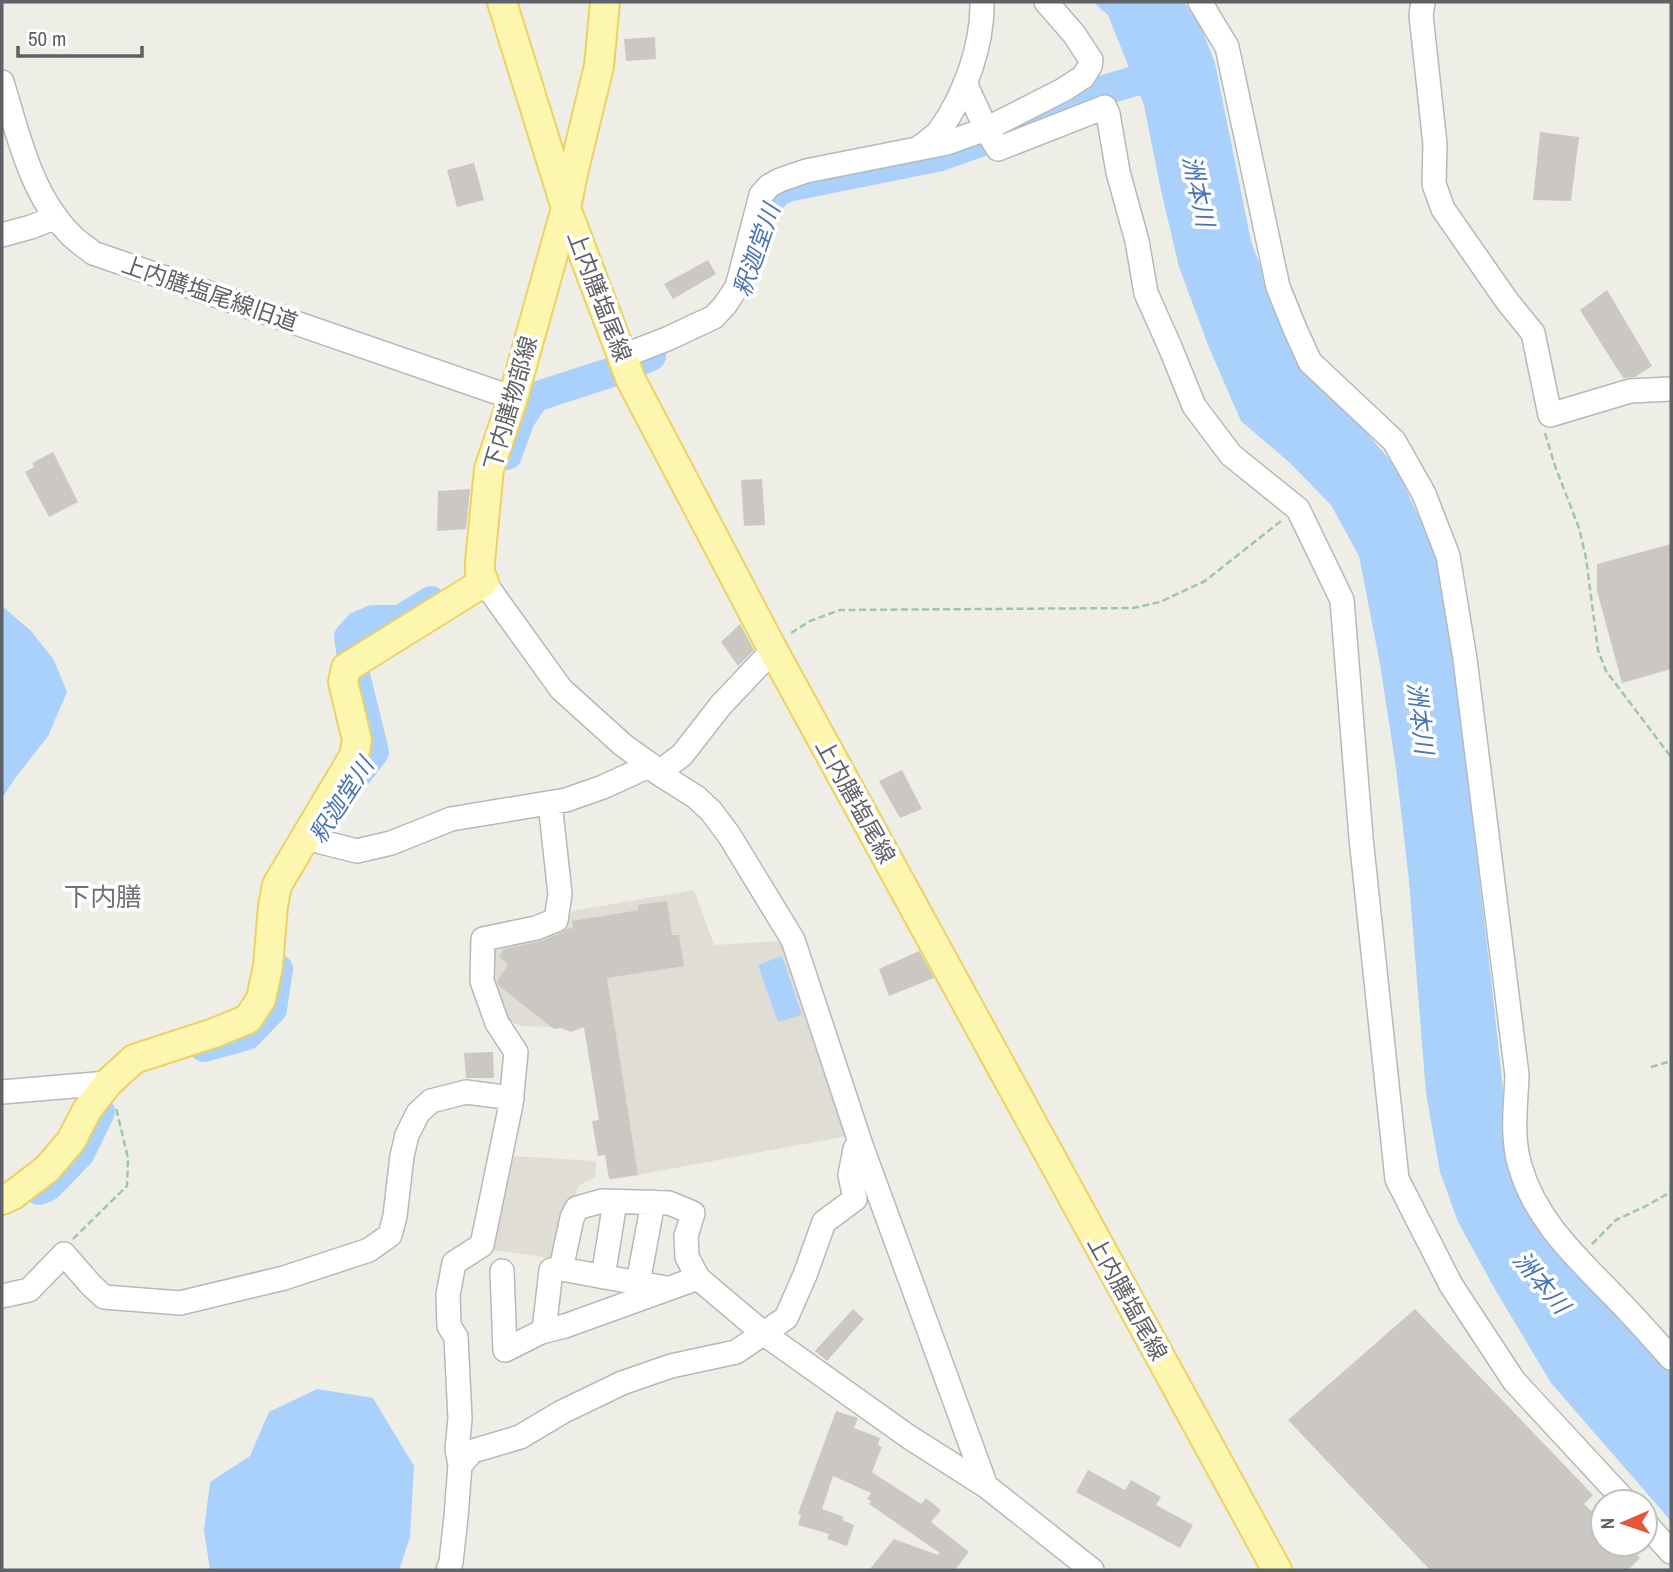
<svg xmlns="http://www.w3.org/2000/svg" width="1673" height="1572" viewBox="0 0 1673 1572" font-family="'Archivo Narrow','Noto Sans JP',sans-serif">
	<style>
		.education { fill: #dfddd4 }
		.water { fill: #aad0fc }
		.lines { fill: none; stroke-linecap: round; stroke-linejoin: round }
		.river { stroke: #aad0fc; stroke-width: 30 }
		.building { fill: #cbc8c3 }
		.minor-casing { stroke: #b6b8bc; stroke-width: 26 }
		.major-casing { stroke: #ecd262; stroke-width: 32 }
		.path { stroke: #9dc6ad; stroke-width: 2.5; stroke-dasharray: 7 3.5; stroke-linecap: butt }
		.minor { stroke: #fff; stroke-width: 23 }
		.major { stroke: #fcf6af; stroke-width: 28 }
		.labels { text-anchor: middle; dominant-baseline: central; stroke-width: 7; stroke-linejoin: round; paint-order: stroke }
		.street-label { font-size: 23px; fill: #5e6166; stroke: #fff }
		.water-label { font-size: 24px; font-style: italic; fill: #4975b6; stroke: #fff }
		.quarter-label { font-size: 26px; fill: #6f7278; stroke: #fff }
	</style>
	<rect width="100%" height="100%" fill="#efeee6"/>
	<path class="education" d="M 694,890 L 714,945 L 783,941 L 853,1135 L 610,1180 L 584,1028 L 521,1026 L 505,1019 L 489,962 L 491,948 L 554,926 L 573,911 Z
		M 511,1156 L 596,1161 L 595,1177 L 578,1186 L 557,1259 L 493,1250 Z"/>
	<path class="water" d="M 1093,2 L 1184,2 L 1201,27 L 1215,63 L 1251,241 L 1285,334 L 1299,365 L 1366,432 L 1395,466 L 1435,551 L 1457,690 L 1492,987 L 1508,1135 L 1519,1181 L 1671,1366 L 1671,1521 L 1551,1383 L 1496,1291 L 1458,1222 L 1440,1172 L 1426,1093 L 1409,881 L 1396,768 L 1380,664 L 1359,556 L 1331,505 L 1290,463 L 1241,421 L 1210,350 L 1179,267 L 1160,186 L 1144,105 L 1108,15 Z
		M 2,606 L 31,631 L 54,660 L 67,692 L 48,736 L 16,777 L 2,798 Z
		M 782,956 L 802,1015 L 778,1022 L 758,965 Z
		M 317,1389 L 373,1398 L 414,1466 L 410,1537 L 399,1570 L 210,1570 L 204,1530 L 210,1482 L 250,1456 L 269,1412 Z"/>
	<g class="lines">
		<path class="river" d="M 1012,129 L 1084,96 L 1172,70
			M 771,199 L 777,192 L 787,187 L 941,156 L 980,142
			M 507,455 L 520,419 L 535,397 L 612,372 L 651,356
			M 341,795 L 374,752 L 355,675 L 349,637 L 359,626 L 373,620 L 400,620 L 431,601
			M 204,1047 L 247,1035 L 272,1009 L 278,969
			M 39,1190 L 48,1186 L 80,1153 L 100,1112"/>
	</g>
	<path class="building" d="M 655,37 L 656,59 L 626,61 L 624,39 Z
		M 1540,132 L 1579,137 L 1571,201 L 1533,200 Z
		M 474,163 L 484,200 L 457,207 L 447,170 Z
		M 708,260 L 716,274 L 673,299 L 664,284 Z
		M 1607,290 L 1652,366 L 1635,377 L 1623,378 L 1580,310 Z
		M 53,452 L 78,502 L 49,517 L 25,472 L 34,467 L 32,463 Z
		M 762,479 L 765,525 L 744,526 L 741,480 Z
		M 470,489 L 466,529 L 437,531 L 438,491 Z
		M 1671,544 L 1671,669 L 1622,683 L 1597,591 L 1597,564 Z
		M 740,624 L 754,650 L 738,666 L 721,642 Z
		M 902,770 L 922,809 L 900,818 L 879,781 Z
		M 667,901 L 672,935 L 679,935 L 684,966 L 607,978 L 638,1175 L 609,1179 L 605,1155 L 598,1156 L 592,1121 L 599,1120 L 584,1027 L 571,1032 L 561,1028 L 554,1029 L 499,986 L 497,981 L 508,965 L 499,956 L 504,949 L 541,941 L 561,933 L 567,929 L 573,928 L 572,921 L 639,910 L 638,905 Z
		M 919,951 L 934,978 L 889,996 L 879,969 Z
		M 493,1052 L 494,1078 L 466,1078 L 464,1053 Z
		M 853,1309 L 864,1319 L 827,1361 L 815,1351 Z
		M 1415,1309 L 1593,1495 L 1584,1504 L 1603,1522 L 1603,1544 L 1625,1544 L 1640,1558 L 1628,1570 L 1430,1570 L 1288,1420 Z
		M 836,1411 L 858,1418 L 854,1428 L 880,1438 L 878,1445 L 882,1447 L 872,1472 L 875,1474 L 921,1504 L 926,1498 L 941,1510 L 931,1522 L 969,1552 L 955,1570 L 869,1570 L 894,1539 L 938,1555 L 940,1553 L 869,1504 L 871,1501 L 867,1499 L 871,1493 L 833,1476 L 822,1509 L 844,1517 L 842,1520 L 854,1525 L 847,1546 L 827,1539 L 829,1534 L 798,1525 L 801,1515 L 798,1514 L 800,1508 Z
		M 1088,1470 L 1125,1490 L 1131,1480 L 1161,1497 L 1156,1505 L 1193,1525 L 1180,1548 L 1076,1492 Z"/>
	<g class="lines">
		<defs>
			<path id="minor" d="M 1200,2 L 1227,47 L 1278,287 L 1295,329 L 1310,362 L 1394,441 L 1424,494 L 1448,556 L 1465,659 L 1517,1075 C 1516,1105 1511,1136 1520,1166 C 1535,1219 1575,1256 1613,1295 C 1633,1315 1652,1337 1671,1358
				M 1423,2 L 1421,15 L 1435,144 L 1434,184 L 1443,209 L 1507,301 L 1533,333 L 1550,415 L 1630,391 L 1671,389
				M 2,82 C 18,134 31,196 72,236 C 78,242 86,247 93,253 L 513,398
				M 965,83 L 986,129 L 998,149 L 1105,107 L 1108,114 L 1118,172 L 1137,241 L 1146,293 L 1170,347 L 1194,406 L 1231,455 L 1298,509 L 1342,600 L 1361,838 L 1397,1179 L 1451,1285 L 1514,1381 L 1626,1502
				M 919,148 C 926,142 935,137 940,130 C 965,95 983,44 982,2
				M 2,235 L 31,227 L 56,217
				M 623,356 L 667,339 L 714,317 L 725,305 L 737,287 L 761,195 L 769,186 L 780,180 L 806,171 L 947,143 L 986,129 L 1063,90 L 1083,77 L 1090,66 L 1091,60 L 1074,34 L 1046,2
				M 484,582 L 561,689 L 623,745 L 651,765 L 658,773 L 696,797 L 711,811 L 729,835 L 793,940 L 862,1148 L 986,1486
				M 658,773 L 682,755 L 721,705 L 773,650
				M 307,834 L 321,842 L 357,851 L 391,843 L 451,819 L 566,800 L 603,787 L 651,765
				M 2,1092 L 108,1083
				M 561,1269 L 572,1218 L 577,1208 L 602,1201 L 669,1203 L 693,1213 L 686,1236 L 687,1257 L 698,1278 L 763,1333 L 909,1437 L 986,1486 L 1092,1570
				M 502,1271 L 505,1350 L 541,1332 L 565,1326 L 698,1278
				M 603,1277 L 615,1202
				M 638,1283 L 653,1202
				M 2,1296 L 29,1290 L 64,1254 L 91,1285 L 104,1297 L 180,1303 L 284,1278 L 369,1250 L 390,1235 L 395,1216 L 402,1156 L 407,1135 L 418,1113 L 431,1101 L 466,1092 L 512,1098
				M 544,1331 L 551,1270 L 561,1269 L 666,1288
				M 460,1465 L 457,1449 L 460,1419 L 456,1337 L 449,1326 L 448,1295 L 454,1263 L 482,1245 L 511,1104 L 516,1052 L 497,1023 L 482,981 L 483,939 L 536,928 L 556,920 L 560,894 L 550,803
				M 1645,1523 L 1671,1552
				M 448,1570 L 451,1562 L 456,1517 L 460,1465 L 473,1451 L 520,1437 L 562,1412 L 622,1383 L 671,1366 L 736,1352 L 786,1318 L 805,1275 L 824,1222 L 855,1199 L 850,1175 L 855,1149 L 862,1148"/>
			<path id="major" d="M 502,2 L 566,208 L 631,380 L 773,650 L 1277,1570
				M 2,1200 L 13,1195 L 47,1169 L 71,1141 L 87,1110 L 108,1083 L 134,1059 L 214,1033 L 248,1019 L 261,999 L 268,966 L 273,906 L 277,885 L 354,756 L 357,740 L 343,682 L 346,668 L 484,582 L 480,573 L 480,562 L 489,469 L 513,398 L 566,208 L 574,169 L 599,66 L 605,2"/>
		</defs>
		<use href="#minor" class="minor-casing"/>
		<use href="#major" class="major-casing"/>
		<path class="path" d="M 1545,433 L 1555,466 L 1579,528 L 1586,558 L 1598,650 L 1606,671 L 1671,757
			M 791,633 L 810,621 L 840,610 L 1133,608 L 1160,602 L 1205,581 L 1281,521
			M 1651,1067 L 1671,1061
			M 73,1239 L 127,1186 L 128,1158 L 116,1108
			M 1592,1244 L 1616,1220 L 1644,1207 L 1671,1192"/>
		<use href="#minor" class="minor"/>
		<use href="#major" class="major"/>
	</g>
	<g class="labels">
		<g class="street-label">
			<text transform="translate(210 293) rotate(19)">上内膳塩尾線旧道</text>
			<text transform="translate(600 296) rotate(69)">上内膳塩尾線</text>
			<text transform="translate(510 403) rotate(-74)">下内膳物部線</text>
			<text transform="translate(856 801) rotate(61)">上内膳塩尾線</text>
			<text transform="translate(1128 1298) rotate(61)">上内膳塩尾線</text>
		</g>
		<g class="water-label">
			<text transform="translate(1199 191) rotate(78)">洲本川</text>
			<text transform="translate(756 250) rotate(-71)">釈迦堂川</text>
			<text transform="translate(1421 718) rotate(83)">洲本川</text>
			<text transform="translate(341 800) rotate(-57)">釈迦堂川</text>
			<text transform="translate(1542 1282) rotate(50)">洲本川</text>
		</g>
		<g class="quarter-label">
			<text x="103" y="896">下内膳</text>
		</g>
	</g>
	<rect width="1673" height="1572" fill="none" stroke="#5e6166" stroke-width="7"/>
	<g transform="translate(1624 1523) rotate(268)"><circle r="33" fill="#ffffff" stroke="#bfc0c2" stroke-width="2"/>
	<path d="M0-5L12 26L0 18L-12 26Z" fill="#e35639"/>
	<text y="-10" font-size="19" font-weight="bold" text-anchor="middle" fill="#5e6166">N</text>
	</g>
	<path d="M18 46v10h124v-10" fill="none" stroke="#5e6166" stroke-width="3.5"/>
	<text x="28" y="46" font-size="21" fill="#5e6166" stroke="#ffffff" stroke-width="5" paint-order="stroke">50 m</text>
</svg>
